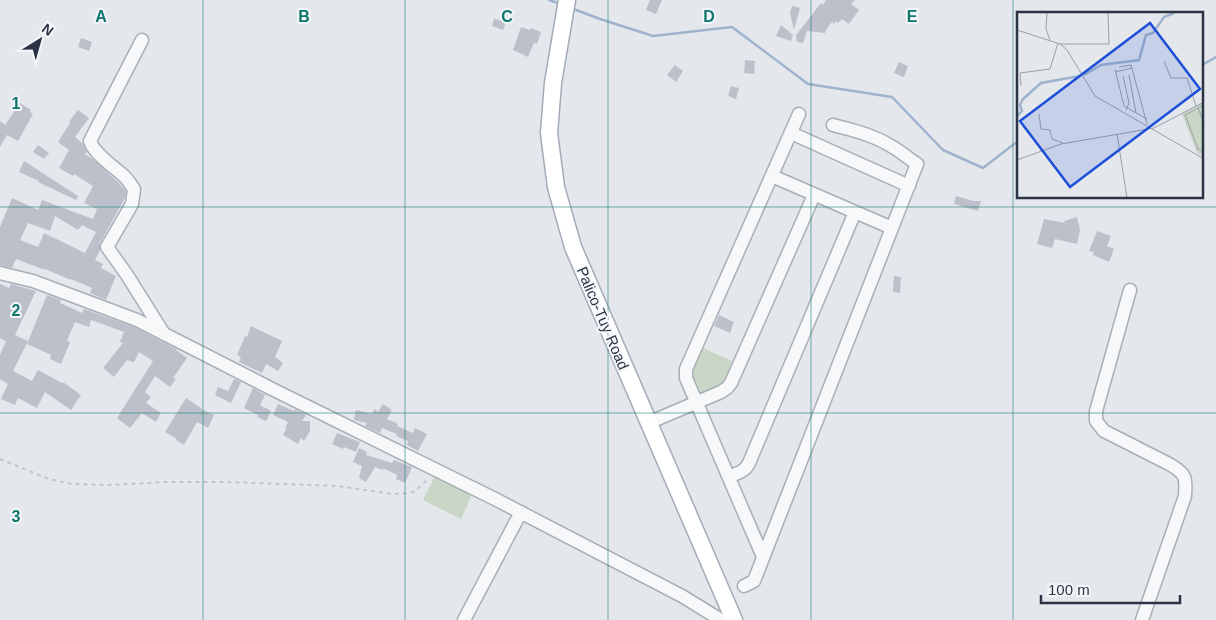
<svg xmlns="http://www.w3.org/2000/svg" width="1216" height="620" viewBox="0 0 1216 620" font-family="Helvetica,sans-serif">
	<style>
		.green { fill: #c9d6c5 }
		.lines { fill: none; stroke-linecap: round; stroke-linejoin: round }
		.stream { stroke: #9fb4cc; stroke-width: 2.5 }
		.building { fill: #bbc0ca; fill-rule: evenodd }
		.minor-casing { stroke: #a9aeb7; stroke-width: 15 }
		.major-casing { stroke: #a3abb8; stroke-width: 19 }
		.path { stroke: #c2c5cb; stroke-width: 2; stroke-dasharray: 4 4; stroke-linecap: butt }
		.minor { stroke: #f7f8fa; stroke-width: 12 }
		.major { stroke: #fff; stroke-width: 16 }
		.grid { fill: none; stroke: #0f766e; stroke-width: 1; stroke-opacity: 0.55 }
		.labels { text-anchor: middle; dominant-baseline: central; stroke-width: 4; stroke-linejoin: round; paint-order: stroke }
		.street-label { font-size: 15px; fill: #2b3445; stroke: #f4f6f9 }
		.inset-river { fill: none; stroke: #9fb4cc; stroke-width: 2.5 }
		.inset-road { fill: none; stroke: #9a9fa9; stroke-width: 1 }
		.view { fill: #1d4ed8; fill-opacity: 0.15; stroke: #1d4ed8; stroke-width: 2.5 }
		.inset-edge { fill: none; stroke: #2b3445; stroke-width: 2.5 }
		.grid-label { font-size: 16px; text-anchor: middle; font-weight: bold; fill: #0f766e; stroke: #f4f6f9; stroke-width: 4; stroke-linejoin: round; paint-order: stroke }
	</style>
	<rect width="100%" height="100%" fill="#e4e7ec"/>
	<path class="green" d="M 703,348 L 732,361 L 723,384 L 701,393 L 692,373 Z
		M 435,476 L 472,494 L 461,519 L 423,500 Z"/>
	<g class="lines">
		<path class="stream" d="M 549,0 L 561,4
			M 571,8 L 600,19 L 653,36 L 732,27 L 808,84 L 892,97 L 943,150 L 983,168 L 1018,141
			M 1202,65 L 1216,57"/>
	</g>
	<path class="building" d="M 650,0 L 662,0 L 656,14 L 646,10 Z
		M 826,0 L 855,0 L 851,4 L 859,10 L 849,24 L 842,19 L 838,23 L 836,21 L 834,24 L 832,22 L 826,30 L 825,33 L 807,31 L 803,43 L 797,42 L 796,35 L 821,3 L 823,5 Z
		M 792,6 L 800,8 L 794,30 L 790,13 Z
		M 494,19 L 506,22 L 503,30 L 492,26 Z
		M 781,25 L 793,35 L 791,41 L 776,36 Z
		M 521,27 L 530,30 L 531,28 L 541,32 L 537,44 L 534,43 L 528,57 L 513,50 Z
		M 81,38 L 92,42 L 89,51 L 78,47 Z
		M 745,60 L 755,61 L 754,74 L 744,73 Z
		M 899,62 L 908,66 L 904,77 L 894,73 Z
		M 675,65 L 683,71 L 676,82 L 667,75 Z
		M 731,86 L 739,88 L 736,99 L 728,96 Z
		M 20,103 L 31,110 L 30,112 L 33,114 L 18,141 L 7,135 L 0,147 L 0,121 L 5,125 Z
		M 78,110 L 89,118 L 75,137 L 77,138 L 77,139 L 82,143 L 87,152 L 85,154 L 91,158 L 118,182 L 126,191 L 125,198 L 100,243 L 100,250 L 95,260 L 103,264 L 101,268 L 116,276 L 106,300 L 90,293 L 92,288 L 71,279 L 71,280 L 45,269 L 45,270 L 16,259 L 12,268 L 0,265 L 0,227 L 12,198 L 38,210 L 42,200 L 93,219 L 97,209 L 84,203 L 93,186 L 74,174 L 73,176 L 59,168 L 69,150 L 58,142 L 70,123 L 69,122 ZM 55,216 L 78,230 L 82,225 L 96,232 L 85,253 L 44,233 L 38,247 L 20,240 L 28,223 L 50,231 Z
		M 38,145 L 49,153 L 44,159 L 33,152 Z
		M 24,161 L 78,196 L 76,200 L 38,182 L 39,181 L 19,172 Z
		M 956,196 L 973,201 L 981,201 L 978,211 L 954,204 Z
		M 1077,217 L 1080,230 L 1077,244 L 1055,239 L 1052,248 L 1037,244 L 1044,219 L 1065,223 L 1064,221 Z
		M 1097,231 L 1111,236 L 1107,246 L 1114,249 L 1109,262 L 1093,255 L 1094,252 L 1089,251 Z
		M 894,276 L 901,277 L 900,293 L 893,292 Z
		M 0,284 L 9,288 L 11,284 L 36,291 L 15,335 L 28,341 L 13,371 L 32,381 L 38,370 L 62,383 L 63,382 L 81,395 L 71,410 L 45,392 L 37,408 L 18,398 L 15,405 L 1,399 L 8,384 L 0,379 L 0,355 L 6,341 L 0,338 Z
		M 47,295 L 61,300 L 60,303 L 82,313 L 84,309 L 134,327 L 174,348 L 176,349 L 176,350 L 187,358 L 173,378 L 176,379 L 170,387 L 155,376 L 145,392 L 151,397 L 146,403 L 161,413 L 156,422 L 142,413 L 130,428 L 117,418 L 153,361 L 139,352 L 134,362 L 127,360 L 114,377 L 103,368 L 123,343 L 120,342 L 124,332 L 91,320 L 89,327 L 75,322 L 67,341 L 70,342 L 61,364 L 50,359 L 51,355 L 27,344 Z
		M 719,315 L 734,322 L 730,333 L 714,326 Z
		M 251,326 L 282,341 L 275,357 L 283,363 L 278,371 L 266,364 L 262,373 L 239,362 L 241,357 L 237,355 L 245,336 L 247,337 Z
		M 234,379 L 241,382 L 231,403 L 215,395 L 218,387 L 228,391 Z
		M 253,388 L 265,395 L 260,405 L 271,411 L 266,421 L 257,417 L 258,415 L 244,408 Z
		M 186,398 L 201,408 L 201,409 L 214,415 L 208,428 L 197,422 L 184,445 L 176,440 L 177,439 L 165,432 Z
		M 278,404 L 294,411 L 294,409 L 306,415 L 302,421 L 310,421 L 310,431 L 304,441 L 301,438 L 298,444 L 283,435 L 286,429 L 285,428 L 288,422 L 273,415 Z
		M 383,404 L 392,410 L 387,419 L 398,424 L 397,426 L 413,433 L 415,428 L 427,434 L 418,451 L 407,445 L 408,441 L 396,436 L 397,434 L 382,428 L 380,433 L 365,426 L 367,423 L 354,420 L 356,410 L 372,414 L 375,409 L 378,412 Z
		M 337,433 L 360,442 L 356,452 L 344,447 L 343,449 L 332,444 Z
		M 359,448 L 367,452 L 366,455 L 392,463 L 394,460 L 412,467 L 405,483 L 396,479 L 397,475 L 383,468 L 383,470 L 375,467 L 366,482 L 359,478 L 362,466 L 353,462 Z"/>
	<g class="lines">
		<defs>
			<path id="minor" d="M 142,40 L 90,141 C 94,154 114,167 124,176 C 128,180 131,185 134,189 L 132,204 L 107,247 L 127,275 L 164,334
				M 791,133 L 909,186
				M 772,176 L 892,228
				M 0,273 L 33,281 L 137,320 L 276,391 L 493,498 L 682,596 L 721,620
				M 1130,290 L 1096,411 L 1096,421 L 1104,431 L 1171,465 C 1187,475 1186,478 1185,496 L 1142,620
				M 648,423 L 721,392 L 727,388 L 731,383 L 814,195
				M 729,477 C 737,473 745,472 749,463 L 855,212
				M 763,557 L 686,378 L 686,369 L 799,114
				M 744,586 L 754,581 L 917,164 C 908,158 900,151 891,146 C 873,135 853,130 833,125
				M 464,620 L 521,512"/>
			<path id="major" d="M 567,0 L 553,83 L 549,133 L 556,187 L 573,247 L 734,620"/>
		</defs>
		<use href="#minor" class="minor-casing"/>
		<use href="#major" class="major-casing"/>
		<path class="path" d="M 0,459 L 49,479 L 72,484 L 109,485 L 166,482 L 227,482 L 338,486 L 393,494 L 409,493 L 415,491 L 428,479"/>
		<use href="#minor" class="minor"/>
		<use href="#major" class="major"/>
	</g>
	<path class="grid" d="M 203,0 L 203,620M 405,0 L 405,620M 608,0 L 608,620M 811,0 L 811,620M 1013,0 L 1013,620M 0,207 L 1216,207M 0,413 L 1216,413"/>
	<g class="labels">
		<g class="street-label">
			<text transform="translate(603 318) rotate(67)">Palico-Tuy Road</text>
		</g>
	</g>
	<g transform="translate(1017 12)">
		<rect width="186" height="186" fill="#e4e7ec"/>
		<path d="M 186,90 L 186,144 L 180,141 L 165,102 Z" fill="#c9d6c5"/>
		<path class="inset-river" d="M 67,63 L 84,53 L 122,48 L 129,23 L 136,21 L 147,5 L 157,1M 0,104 L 5,99 L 3,93 L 6,87 L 24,71 L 63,64"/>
		<path class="inset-road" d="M 30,1 L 29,17 L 33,28M 0,18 L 43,32 L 50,38 L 78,84 L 187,147M 43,32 L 92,32 L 91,1M 147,49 L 154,66 L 170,66 L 179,94M 102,55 L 114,53 L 130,112M 98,57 L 107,94 L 130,107M 98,60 L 115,56M 112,63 L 119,101M 106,64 L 112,91 L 109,98M 4,74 L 3,61 L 33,57 L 41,31M 187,93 L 168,103 L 181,137 L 187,140M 181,96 L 187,111M 22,102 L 24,117 L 33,118 L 35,127 L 46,131M 100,122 L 110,186M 0,148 L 44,132 L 137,116 L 187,90"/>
		<path class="view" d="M 133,11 L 183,77 L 53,175 L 3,109 Z"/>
		<rect width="186" height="186" class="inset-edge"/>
	</g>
	<g class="grid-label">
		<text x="101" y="22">A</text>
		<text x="304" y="22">B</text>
		<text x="507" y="22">C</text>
		<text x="709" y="22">D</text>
		<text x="912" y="22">E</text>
		<text x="16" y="109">1</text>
		<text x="16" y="316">2</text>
		<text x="16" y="522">3</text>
	</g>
	<g transform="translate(40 40) rotate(37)" stroke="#f4f6f9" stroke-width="4" paint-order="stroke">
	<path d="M0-4L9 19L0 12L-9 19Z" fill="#2b3445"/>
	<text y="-8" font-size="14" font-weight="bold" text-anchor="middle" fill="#2b3445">N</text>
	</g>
	<path d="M1041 595v8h139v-8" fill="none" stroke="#2b3445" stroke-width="2.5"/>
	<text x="1048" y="595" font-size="15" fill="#2b3445" stroke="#f4f6f9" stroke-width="4" paint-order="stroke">100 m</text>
</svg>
